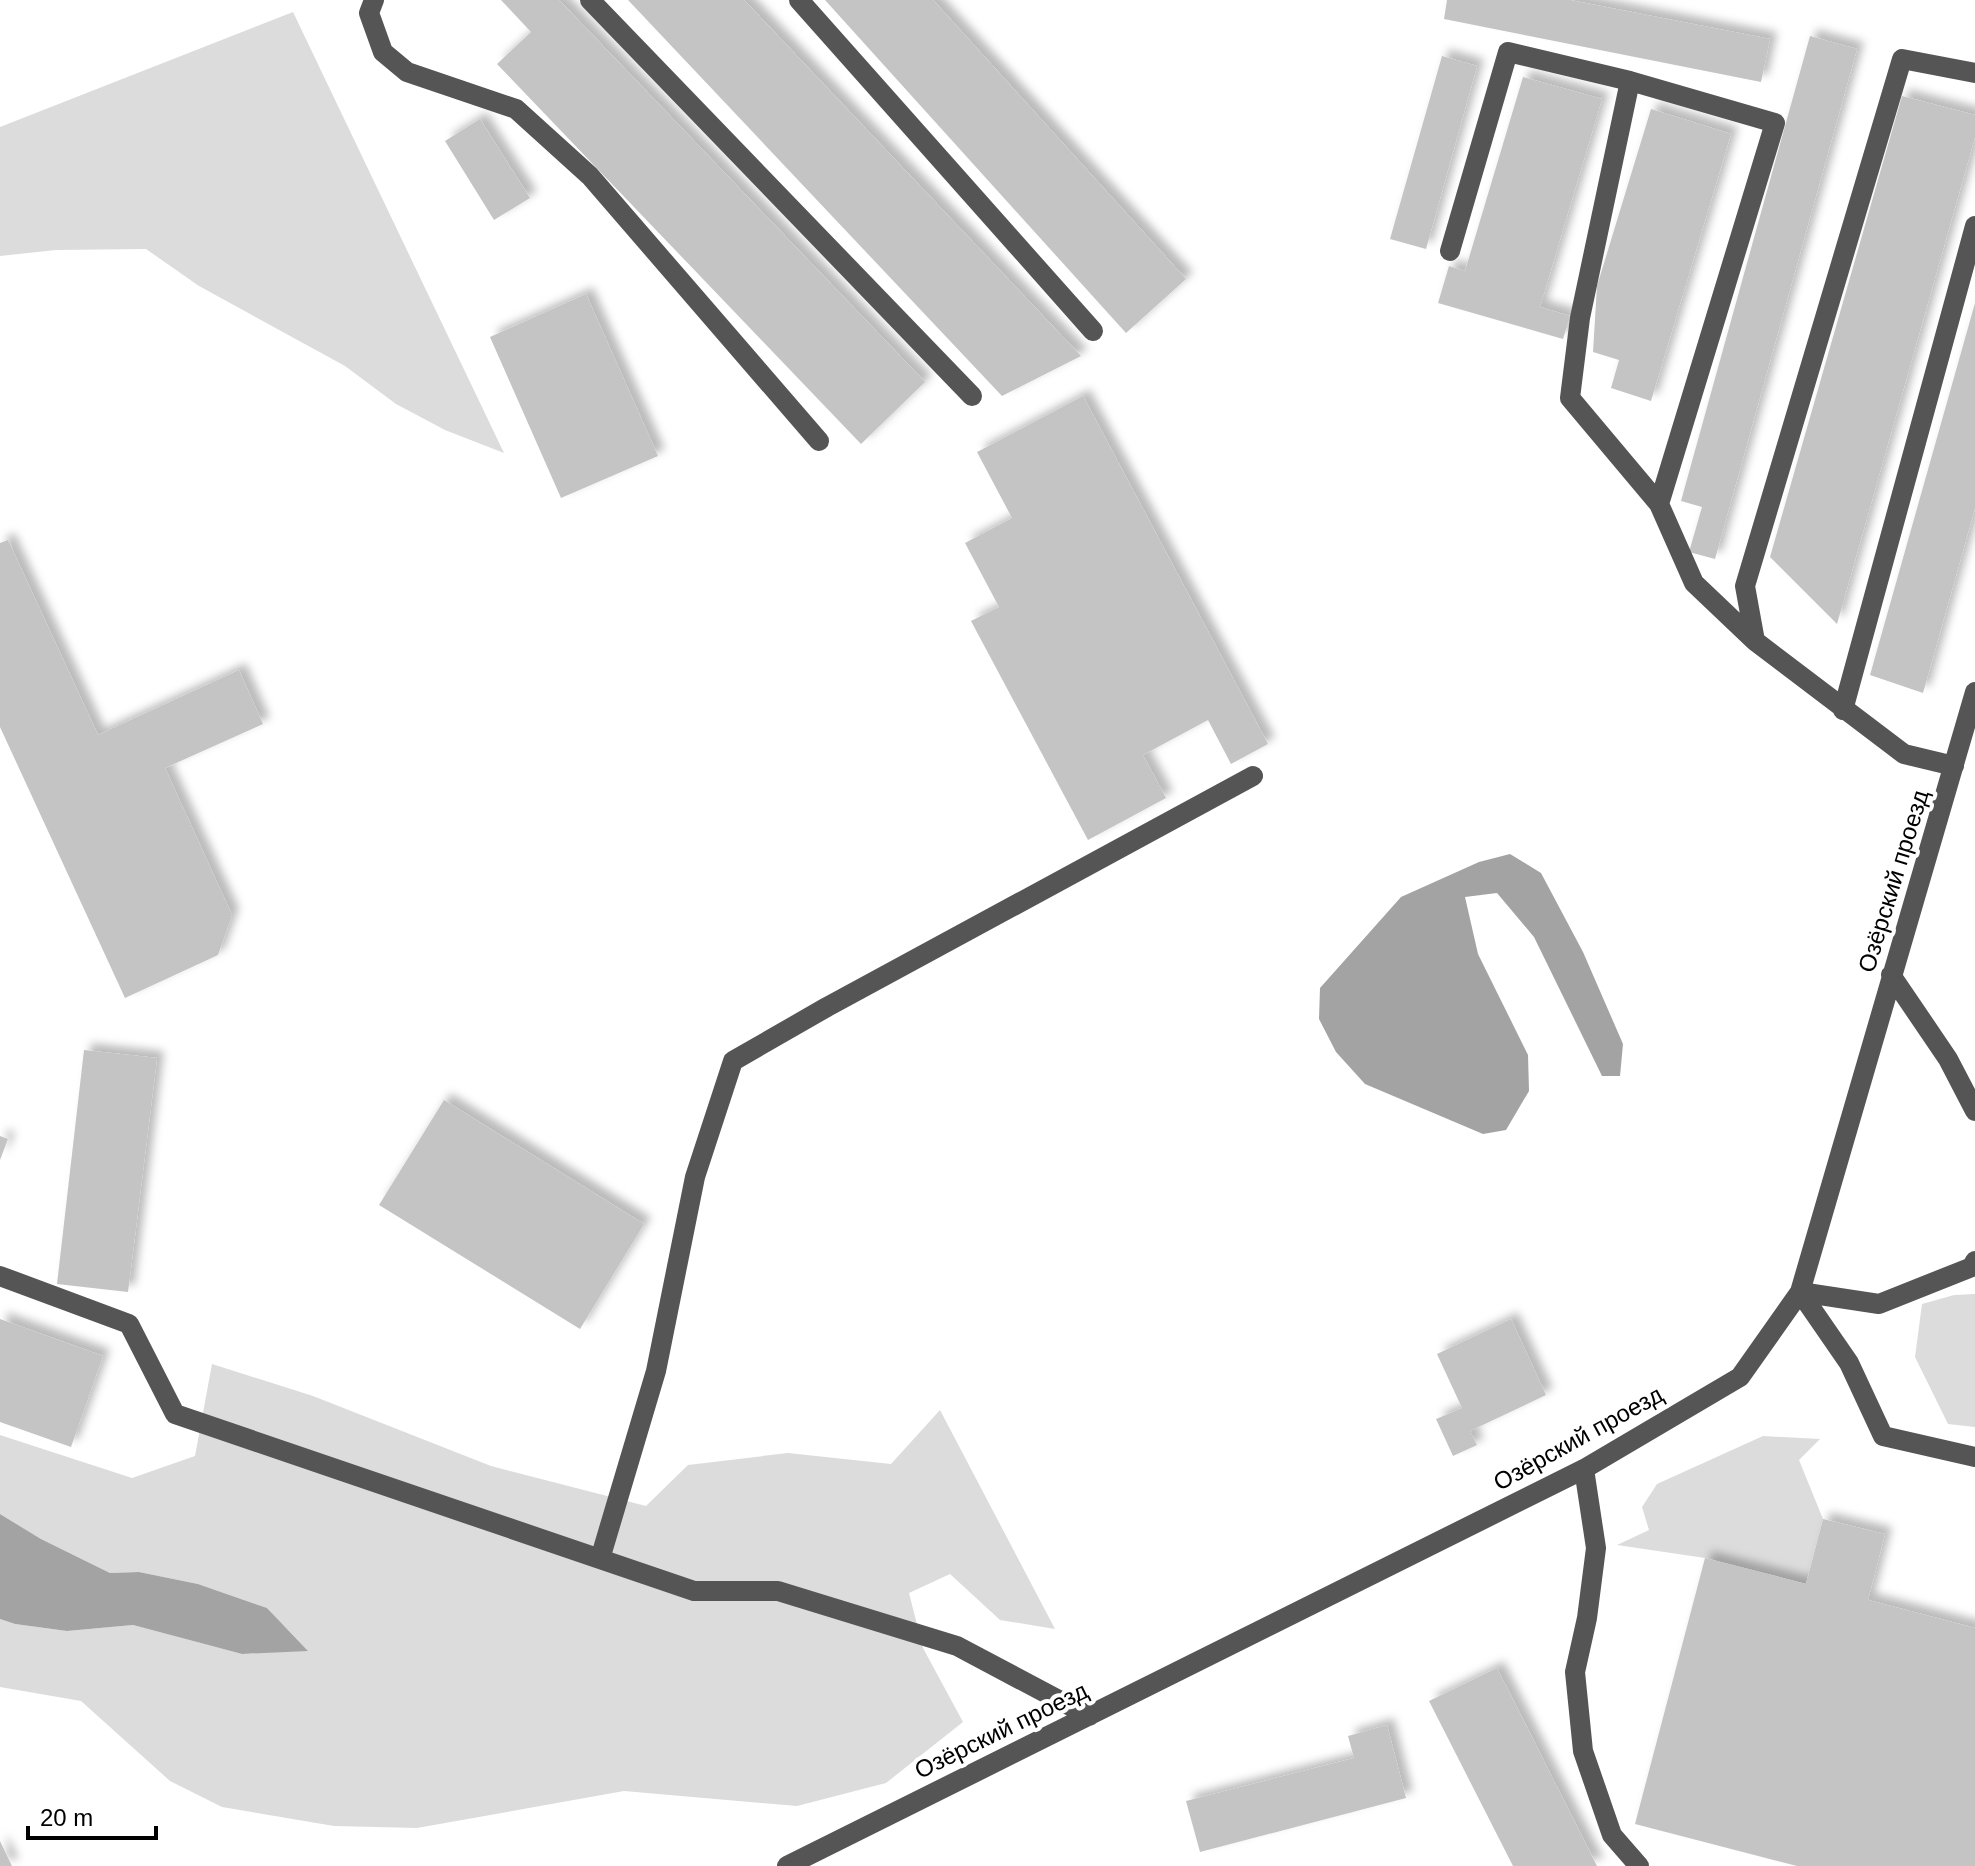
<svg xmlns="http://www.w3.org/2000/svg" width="1975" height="1866" viewBox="0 0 1975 1866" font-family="Helvetica,sans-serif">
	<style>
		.green { fill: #dcdcdc }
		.water { fill: #a3a3a3 }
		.building { fill: #c4c4c4; filter: url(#shadow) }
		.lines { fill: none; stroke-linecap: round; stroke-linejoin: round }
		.minor { stroke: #555; stroke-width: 20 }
		.labels { text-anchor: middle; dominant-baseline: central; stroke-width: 8; stroke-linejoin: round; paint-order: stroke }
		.street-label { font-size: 24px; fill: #000; stroke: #fff }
	</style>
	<defs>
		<filter id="shadow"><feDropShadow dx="7" dy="-7" stdDeviation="4" flood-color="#0004"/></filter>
	</defs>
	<rect width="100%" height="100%" fill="#fff"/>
	<path class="green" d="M 293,12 L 504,453 L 445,430 L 396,404 L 345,366 L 199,286 L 146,249 L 56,250 L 0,256 L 0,127 Z
		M 1975,1294 L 1975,1427 L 1948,1424 L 1915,1357 L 1922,1304 L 1954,1295 Z
		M 212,1364 L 313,1396 L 491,1466 L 646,1506 L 688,1465 L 788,1453 L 891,1464 L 940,1410 L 1055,1629 L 1000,1620 L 950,1574 L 909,1593 L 923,1648 L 963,1722 L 886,1783 L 797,1806 L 624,1791 L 417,1828 L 334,1826 L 222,1807 L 170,1781 L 81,1701 L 0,1687 L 0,1619 L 15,1624 L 67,1631 L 133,1625 L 242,1654 L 307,1650 L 267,1608 L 198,1584 L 139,1572 L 110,1573 L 41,1539 L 0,1514 L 0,1435 L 132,1478 L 195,1456 Z
		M 1763,1436 L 1820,1439 L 1799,1460 L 1823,1519 L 1806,1584 L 1705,1558 L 1617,1545 L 1649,1530 L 1642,1507 L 1657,1484 Z"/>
	<path class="water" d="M 1510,854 L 1541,873 L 1583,952 L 1623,1044 L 1620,1076 L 1602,1076 L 1534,937 L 1497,893 L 1465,897 L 1478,954 L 1528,1055 L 1529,1091 L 1506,1130 L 1483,1134 L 1365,1084 L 1336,1052 L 1319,1019 L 1320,988 L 1401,897 L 1479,862 Z
		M 0,1514 L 41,1539 L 110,1573 L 139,1572 L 198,1584 L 267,1608 L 308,1651 L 242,1654 L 133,1625 L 67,1631 L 15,1624 L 0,1619 Z"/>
	<path class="building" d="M 501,0 L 559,0 L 925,382 L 861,444 L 497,64 L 531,32 Z
		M 628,0 L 744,0 L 1081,356 L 1002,396 Z
		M 825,0 L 933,0 L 1186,279 L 1126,333 Z
		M 1447,0 L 1570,0 L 1770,39 L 1761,82 L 1444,19 Z
		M 1810,36 L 1857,49 L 1715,559 L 1689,552 L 1702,507 L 1681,501 Z
		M 1442,56 L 1477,66 L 1426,249 L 1390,239 Z
		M 1523,77 L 1602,99 L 1540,307 L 1570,316 L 1563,339 L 1438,303 L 1449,266 L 1465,271 Z
		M 1902,96 L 1975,115 L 1975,137 L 1837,624 L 1770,557 Z
		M 1651,109 L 1731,134 L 1651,401 L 1611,388 L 1619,360 L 1593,352 L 1597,286 Z
		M 480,119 L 530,198 L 494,220 L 445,141 Z
		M 586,294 L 658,456 L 561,498 L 490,337 Z
		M 1975,303 L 1975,508 L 1923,693 L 1870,675 Z
		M 1083,396 L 1268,744 L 1231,764 L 1208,720 L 1143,755 L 1166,798 L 1088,840 L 971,621 L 999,607 L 965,543 L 1012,518 L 977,452 Z
		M 8,540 L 98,735 L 239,670 L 263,724 L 165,768 L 232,915 L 218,955 L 125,998 L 0,727 L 0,543 Z
		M 84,1050 L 157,1058 L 128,1292 L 57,1284 Z
		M 444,1100 L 644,1224 L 580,1329 L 379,1205 Z
		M 0,1136 L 8,1139 L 0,1160 Z
		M 0,1319 L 103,1356 L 71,1447 L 0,1422 Z
		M 1511,1319 L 1546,1395 L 1470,1431 L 1477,1445 L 1453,1456 L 1436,1419 L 1462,1408 L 1437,1354 Z
		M 1823,1519 L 1885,1534 L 1868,1600 L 1975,1628 L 1975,1866 L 1797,1866 L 1635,1824 L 1705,1558 L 1806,1584 Z
		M 1497,1668 L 1597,1866 L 1513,1866 L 1429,1701 Z
		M 1387,1725 L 1406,1798 L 1200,1852 L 1186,1801 L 1354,1758 L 1348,1736 Z
		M 0,1841 L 12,1866 L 0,1866 Z"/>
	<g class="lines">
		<path class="minor" d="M 374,0 L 369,13 L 383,52 L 407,72 L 516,109 L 590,176 L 819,441
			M 590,0 L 972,396
			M 799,0 L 1093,331
			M 1630,81 L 1775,123 L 1659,504
			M 1450,251 L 1508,52 L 1630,81 L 1580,318 L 1570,398 L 1659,504 L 1694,583 L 1755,641 L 1904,754 L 1954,766
			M 1755,641 L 1745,586 L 1902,59 L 1975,73
			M 1843,710 L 1975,226
			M 1891,975 L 1948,1059 L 1975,1111
			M 0,1276 L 129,1324 L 175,1414 L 600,1559
			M 1800,1292 L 1849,1363 L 1883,1436 L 1975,1457
			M 1800,1292 L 1879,1304 L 1972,1267 L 1975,1261
			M 1584,1469 L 1596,1548 L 1587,1618 L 1575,1672 L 1583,1751 L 1612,1835 L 1639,1866
			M 1089,1716 L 957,1646 L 778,1591 L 694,1591 L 600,1559 L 656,1371 L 695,1177 L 733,1061 L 827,1007 L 1253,776
			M 787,1866 L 1584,1469 L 1740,1377 L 1800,1292 L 1975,692"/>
	</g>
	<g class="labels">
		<g class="street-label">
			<text transform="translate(1893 881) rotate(-73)">Озёрский проезд</text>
			<text transform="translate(1578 1438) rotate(-29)">Озёрский проезд</text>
			<text transform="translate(1001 1730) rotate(-26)">Озёрский проезд</text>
		</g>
	</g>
	<path d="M28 1826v12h128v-12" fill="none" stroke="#000000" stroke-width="4"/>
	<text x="40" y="1826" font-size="24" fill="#000000" stroke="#ffffff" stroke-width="6" paint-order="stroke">20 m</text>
</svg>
